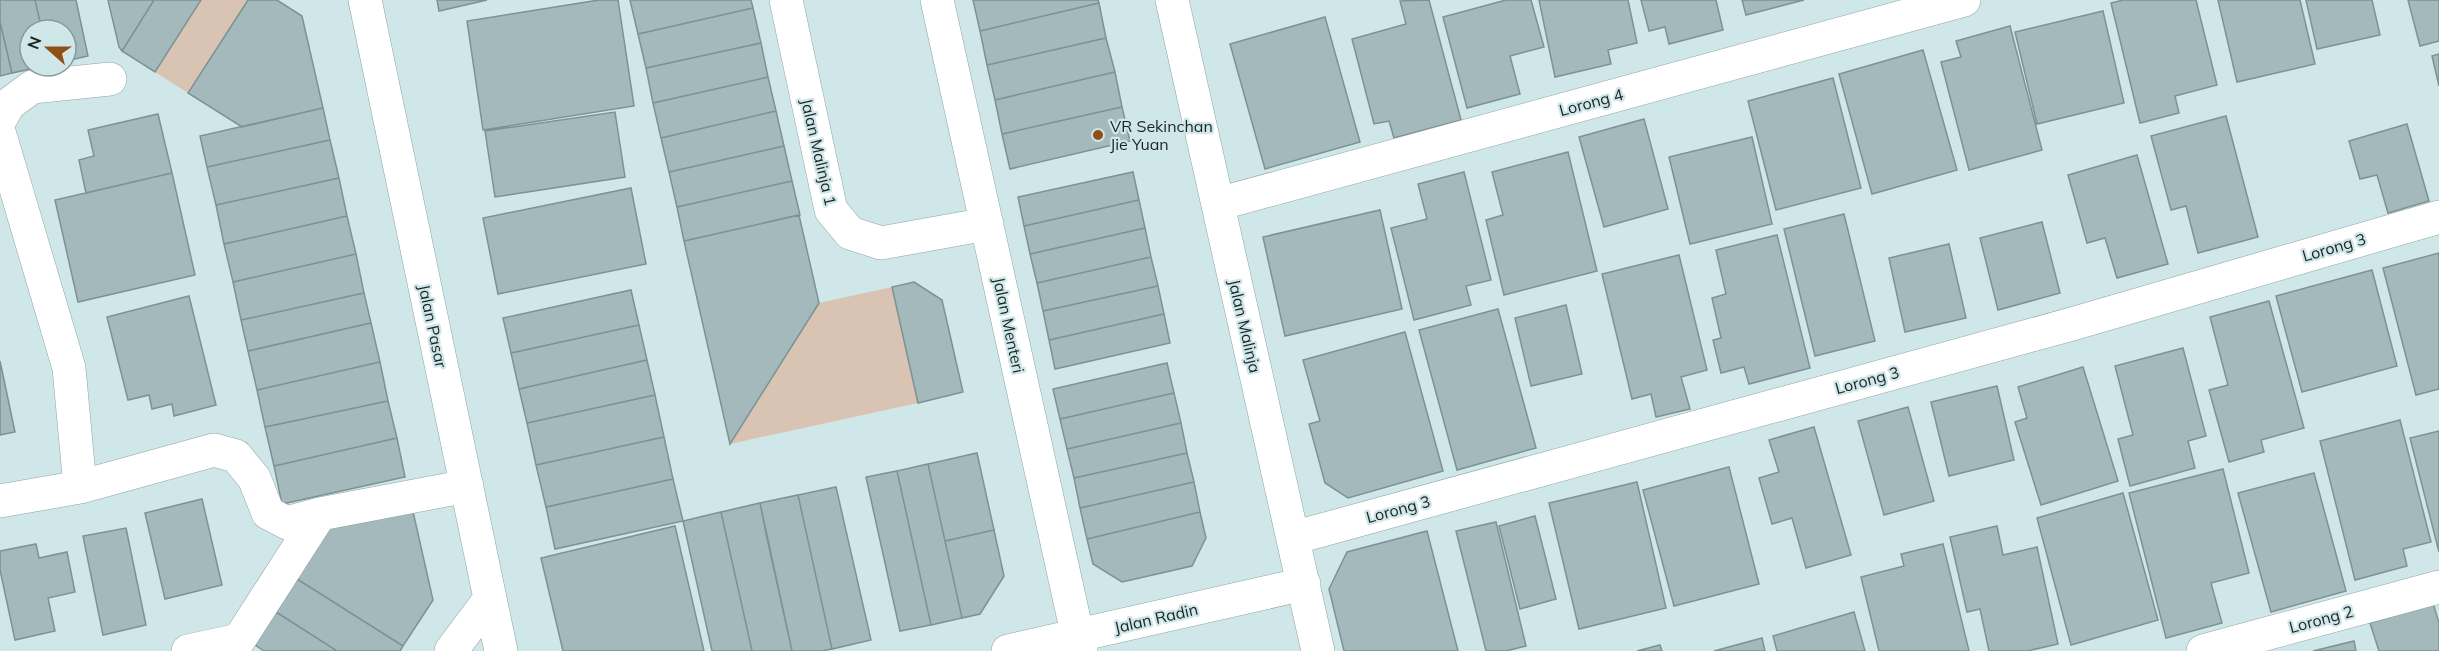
<svg xmlns="http://www.w3.org/2000/svg" width="2439" height="651" viewBox="0 0 2439 651" font-family="Mulish,sans-serif">
	<style>
		.green { fill: #d9c3b3 }
		.building { fill: #a3b9bb; stroke: #7c9294; stroke-width: 1.5 }
		.lines { fill: none; stroke-linecap: round; stroke-linejoin: round }
		.minor-casing { stroke: #8da4a5; stroke-width: 34 }
		.minor { stroke: #fff; stroke-width: 33 }
		.poi-dot { fill: #8f5016; stroke: #d0e7e9; stroke-width: 2 }
		.labels { text-anchor: middle; dominant-baseline: central; stroke-width: 4.5; stroke-linejoin: round; paint-order: stroke }
		.street-label { font-size: 16px; fill: #1b2424; stroke: #d0e7e9 }
		.poi-label { font-size: 16px; fill: #1b2424; stroke: #d0e7e9; text-anchor: start }
	</style>
	<rect width="100%" height="100%" fill="#d0e7e9"/>
	<path class="green" d="M 201,0 L 248,0 L 188,93 L 155,72 Z
		M 892,287 L 918,403 L 730,444 L 819,303 Z"/>
	<path class="building" d="M 0,0 L 35,0 L 42,30 L 30,30 L 30,66 L 44,66 L 12,73 L 0,22 Z
		M 35,0 L 76,0 L 88,56 L 66,61 L 66,30 L 42,30 Z
		M 108,0 L 154,0 L 122,51 L 119,47 Z
		M 154,0 L 201,0 L 155,72 L 122,51 Z
		M 248,0 L 277,0 L 302,16 L 323,108 L 242,127 L 188,93 Z
		M 437,0 L 487,0 L 439,11 Z
		M 599,0 L 618,0 L 634,106 L 483,130 L 467,21 Z
		M 630,0 L 751,0 L 753,8 L 638,34 Z
		M 973,0 L 1098,0 L 1099,3 L 980,31 Z
		M 1429,0 L 1461,120 L 1394,138 L 1389,121 L 1374,124 L 1352,39 L 1406,24 L 1400,1 Z
		M 1506,0 L 1531,0 L 1544,47 L 1510,56 L 1520,94 L 1467,108 L 1443,17 Z
		M 1539,0 L 1628,0 L 1637,43 L 1608,50 L 1611,64 L 1555,77 Z
		M 1641,0 L 1716,0 L 1723,30 L 1669,44 L 1665,27 L 1649,31 Z
		M 1742,0 L 1804,0 L 1746,15 Z
		M 2123,0 L 2196,0 L 2217,85 L 2175,96 L 2179,113 L 2140,123 L 2111,3 Z
		M 2218,0 L 2300,0 L 2315,64 L 2237,82 Z
		M 2306,0 L 2372,0 L 2380,35 L 2317,49 Z
		M 2408,0 L 2439,0 L 2439,41 L 2420,46 Z
		M 1099,3 L 1106,38 L 987,65 L 980,31 Z
		M 753,8 L 761,43 L 646,68 L 638,34 Z
		M 2103,11 L 2124,103 L 2037,124 L 2015,32 Z
		M 1325,17 L 1360,142 L 1265,169 L 1230,44 Z
		M 0,22 L 12,73 L 0,76 Z
		M 2010,26 L 2042,150 L 1969,170 L 1941,62 L 1961,57 L 1956,41 Z
		M 1106,38 L 1115,72 L 995,100 L 987,65 Z
		M 761,43 L 768,77 L 653,103 L 646,68 Z
		M 1923,50 L 1957,170 L 1872,194 L 1839,74 Z
		M 2439,54 L 2439,86 L 2432,56 Z
		M 1115,72 L 1122,107 L 1002,134 L 995,100 Z
		M 768,77 L 776,111 L 661,138 L 653,103 Z
		M 1833,78 L 1861,188 L 1776,210 L 1748,101 Z
		M 1122,107 L 1130,141 L 1010,169 L 1002,134 Z
		M 323,108 L 330,140 L 207,167 L 200,136 Z
		M 776,111 L 784,146 L 669,172 L 661,138 Z
		M 615,112 L 625,177 L 495,197 L 485,131 Z
		M 158,114 L 172,173 L 86,193 L 79,160 L 94,156 L 88,130 Z
		M 2226,116 L 2258,237 L 2198,253 L 2186,206 L 2171,210 L 2151,136 Z
		M 1644,119 L 1668,209 L 1604,227 L 1579,137 Z
		M 2407,124 L 2429,201 L 2388,213 L 2377,175 L 2360,179 L 2349,141 Z
		M 1752,137 L 1772,224 L 1690,244 L 1669,157 Z
		M 330,140 L 339,178 L 216,205 L 207,167 Z
		M 784,146 L 792,181 L 677,207 L 669,172 Z
		M 1568,152 L 1597,271 L 1504,295 L 1486,220 L 1503,215 L 1492,172 Z
		M 2137,155 L 2168,264 L 2117,278 L 2105,238 L 2087,243 L 2068,175 Z
		M 1133,172 L 1139,200 L 1024,226 L 1018,197 Z
		M 1464,172 L 1491,280 L 1466,286 L 1471,305 L 1414,320 L 1391,228 L 1427,219 L 1418,184 Z
		M 172,173 L 195,275 L 78,302 L 55,200 Z
		M 339,178 L 347,216 L 224,244 L 216,205 Z
		M 792,181 L 800,215 L 684,241 L 677,207 Z
		M 631,188 L 646,264 L 498,294 L 483,218 Z
		M 1139,200 L 1145,228 L 1030,254 L 1024,226 Z
		M 1380,210 L 1402,309 L 1285,336 L 1263,237 Z
		M 1844,214 L 1875,341 L 1815,356 L 1784,229 Z
		M 799,215 L 819,303 L 730,444 L 684,241 Z
		M 347,216 L 356,254 L 233,282 L 224,244 Z
		M 2042,222 L 2060,293 L 1998,310 L 1980,238 Z
		M 1145,228 L 1151,257 L 1037,283 L 1030,254 Z
		M 1777,235 L 1810,368 L 1749,384 L 1744,367 L 1721,373 L 1713,340 L 1721,338 L 1712,298 L 1726,294 L 1716,250 Z
		M 1949,244 L 1966,318 L 1905,332 L 1889,258 Z
		M 2439,253 L 2439,389 L 2416,395 L 2383,268 Z
		M 356,254 L 364,293 L 241,320 L 233,282 Z
		M 1679,255 L 1707,370 L 1681,377 L 1690,409 L 1656,417 L 1651,394 L 1632,399 L 1602,274 Z
		M 1151,257 L 1158,286 L 1043,311 L 1037,283 Z
		M 2372,270 L 2397,366 L 2302,392 L 2276,296 Z
		M 914,282 L 942,300 L 963,392 L 918,403 L 892,287 Z
		M 1158,286 L 1164,314 L 1049,340 L 1043,311 Z
		M 631,290 L 639,325 L 511,353 L 503,318 Z
		M 364,293 L 371,323 L 248,351 L 241,320 Z
		M 189,296 L 216,405 L 174,416 L 172,404 L 152,409 L 149,395 L 128,400 L 107,317 Z
		M 2269,301 L 2304,428 L 2261,440 L 2264,452 L 2229,462 L 2209,390 L 2228,385 L 2210,317 Z
		M 1566,305 L 1582,374 L 1531,386 L 1515,318 Z
		M 1498,309 L 1536,448 L 1457,470 L 1419,330 Z
		M 1164,314 L 1170,343 L 1055,369 L 1049,340 Z
		M 371,323 L 380,362 L 257,390 L 248,351 Z
		M 639,325 L 647,360 L 519,389 L 511,353 Z
		M 1405,332 L 1443,471 L 1348,498 L 1325,483 L 1309,424 L 1320,421 L 1303,360 Z
		M 2183,348 L 2206,436 L 2188,441 L 2195,468 L 2130,486 L 2118,439 L 2133,435 L 2115,366 Z
		M 647,360 L 655,395 L 527,423 L 519,389 Z
		M 0,361 L 15,432 L 0,435 Z
		M 380,362 L 388,401 L 265,427 L 257,390 Z
		M 1167,363 L 1174,393 L 1060,419 L 1053,389 Z
		M 2083,367 L 2118,481 L 2041,505 L 2015,422 L 2027,418 L 2018,387 Z
		M 1997,386 L 2014,460 L 1949,476 L 1931,402 Z
		M 1174,393 L 1181,423 L 1067,449 L 1060,419 Z
		M 655,395 L 664,437 L 536,465 L 527,423 Z
		M 388,401 L 397,438 L 274,466 L 265,427 Z
		M 1908,407 L 1934,501 L 1884,515 L 1858,421 Z
		M 2400,420 L 2431,542 L 2403,549 L 2407,566 L 2355,580 L 2320,441 Z
		M 1181,423 L 1187,453 L 1074,478 L 1067,449 Z
		M 1814,427 L 1851,555 L 1806,568 L 1792,518 L 1772,524 L 1759,478 L 1779,472 L 1769,440 Z
		M 2439,431 L 2439,552 L 2410,438 Z
		M 664,437 L 673,479 L 546,507 L 536,465 Z
		M 397,438 L 405,477 L 282,504 L 274,466 Z
		M 977,453 L 994,530 L 945,541 L 928,464 Z
		M 1187,453 L 1194,482 L 1080,508 L 1074,478 Z
		M 928,464 L 962,618 L 931,625 L 897,471 Z
		M 1729,467 L 1759,584 L 1674,606 L 1643,490 Z
		M 2223,469 L 2249,573 L 2211,583 L 2222,623 L 2166,638 L 2129,493 Z
		M 897,471 L 931,625 L 900,631 L 866,477 Z
		M 2314,473 L 2346,591 L 2271,612 L 2238,493 Z
		M 673,479 L 683,521 L 555,549 L 546,507 Z
		M 1194,482 L 1200,512 L 1087,539 L 1080,508 Z
		M 1637,482 L 1666,608 L 1579,629 L 1549,503 Z
		M 836,487 L 871,640 L 832,649 L 798,495 Z
		M 2123,493 L 2158,620 L 2071,645 L 2037,518 Z
		M 798,495 L 832,649 L 822,651 L 792,651 L 760,503 Z
		M 202,499 L 222,585 L 165,599 L 145,513 Z
		M 760,503 L 767,538 L 792,651 L 752,651 L 721,512 Z
		M 412,507 L 433,600 L 403,646 L 297,579 L 331,525 Z
		M 721,512 L 740,597 L 752,651 L 712,651 L 683,521 Z
		M 1200,512 L 1206,538 L 1192,566 L 1122,582 L 1093,564 L 1087,539 Z
		M 1535,516 L 1556,599 L 1520,609 L 1499,526 Z
		M 1496,522 L 1526,646 L 1506,651 L 1486,651 L 1456,531 Z
		M 675,526 L 704,651 L 563,651 L 541,558 Z
		M 1997,526 L 2003,555 L 2037,547 L 2058,644 L 2027,651 L 1989,651 L 1980,609 L 1967,612 L 1950,537 Z
		M 126,528 L 146,625 L 103,635 L 83,536 Z
		M 994,530 L 1004,576 L 980,614 L 962,618 L 945,541 Z
		M 1427,531 L 1458,651 L 1344,651 L 1329,589 L 1347,552 Z
		M 36,544 L 39,558 L 67,552 L 75,592 L 48,598 L 55,631 L 15,640 L 0,570 L 0,551 Z
		M 1943,544 L 1969,651 L 1879,651 L 1861,577 L 1904,566 L 1901,554 Z
		M 297,579 L 403,646 L 400,651 L 337,651 L 276,612 Z
		M 2433,603 L 2439,623 L 2439,651 L 2379,651 L 2370,623 Z
		M 276,612 L 337,651 L 264,651 L 255,645 Z
		M 1854,612 L 1865,651 L 1777,651 L 1773,636 Z
		M 1762,638 L 1765,651 L 1714,651 Z
		M 2354,641 L 2356,651 L 2313,651 Z
		M 1660,645 L 1662,651 L 1637,651 Z"/>
	<g class="lines">
		<defs>
			<path id="minor" d="M 365,0 L 501,651
				M 786,0 L 831,210 L 850,233 L 881,243 L 987,224
				M 937,0 L 1081,651
				M 1172,0 L 1318,651
				M 0,120 L 9,104 L 32,87 L 110,79
				M 0,135 L 69,368 L 80,487
				M 1218,204 L 1964,0
				M 0,501 L 80,487 L 214,450 L 236,456 L 254,478 L 268,513 L 287,523 L 320,514 L 467,486
				M 1293,538 L 2072,324 L 2439,217
				M 188,651 L 239,640 L 320,514
				M 451,651 L 490,599
				M 1008,651 L 1304,584
				M 2203,651 L 2439,587"/>
		</defs>
		<use href="#minor" class="minor-casing"/>
		<use href="#minor" class="minor"/>
	</g>
	<circle class="poi-dot" cx="1098" cy="135" r="6"/>
	<g class="labels">
		<g class="street-label">
			<text transform="translate(1591 102) rotate(-15)">Lorong 4</text>
			<text transform="translate(819 152) rotate(77)">Jalan Malinja 1</text>
			<text transform="translate(2334 247) rotate(-16)">Lorong 3</text>
			<text transform="translate(1009 325) rotate(78)">Jalan Menteri</text>
			<text transform="translate(433 326) rotate(78)">Jalan Pasar</text>
			<text transform="translate(1245 326) rotate(77)">Jalan Malinja</text>
			<text transform="translate(1867 380) rotate(-15)">Lorong 3</text>
			<text transform="translate(1398 509) rotate(-15)">Lorong 3</text>
			<text transform="translate(1156 618) rotate(-13)">Jalan Radin</text>
			<text transform="translate(2321 619) rotate(-15)">Lorong 2</text>
		</g>
		<g class="poi-label">
			<text x="1110" y="126">VR Sekinchan<tspan x="1110" dy="18">Jie Yuan</tspan></text>
		</g>
	</g>
	<g transform="translate(48 48) rotate(291)"><circle r="28" fill="#d0e7e9" stroke="#88999a" stroke-width="1.5"/>
	<path d="M0-4.5L10 22L0 15L-10 22Z" fill="#8f5016"/>
	<text y="-9" font-size="16" font-weight="bold" text-anchor="middle" fill="#1b2424">N</text>
	</g>
</svg>
